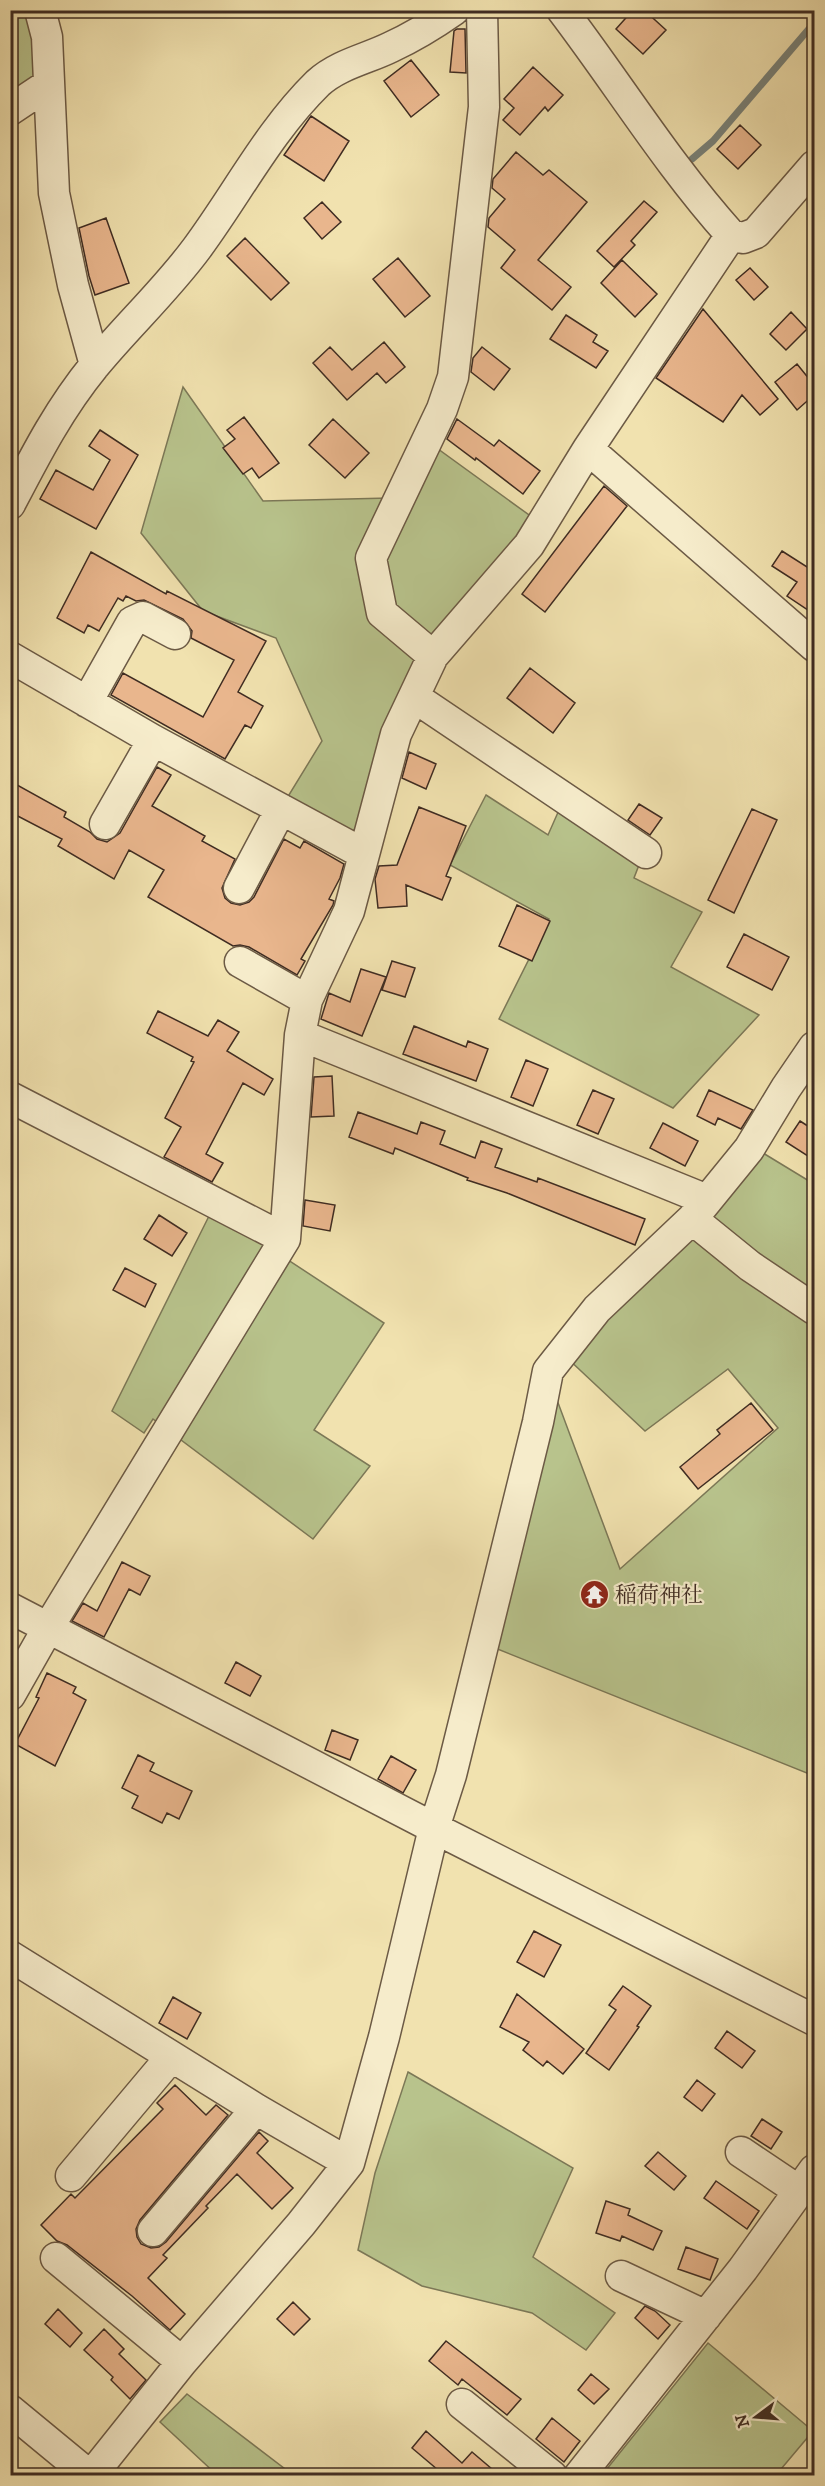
<svg xmlns="http://www.w3.org/2000/svg" width="825" height="2486" viewBox="0 0 825 2486" font-family="'IM FELL DW Pica','Noto Serif JP',serif">
	<style>
		.green { fill: #b8c38c; stroke: #7c7857; stroke-width: 1.5 }
		.lines { fill: none; stroke-linecap: round; stroke-linejoin: round }
		.stream { stroke: #78827a; stroke-width: 7 }
		.building { fill: #e9b68d; stroke: #3f2c22; stroke-width: 1.5 }
		.minor-casing { stroke: #6c5a45; stroke-width: 33 }
		.minor { stroke: #f6eccb; stroke-width: 30 }
		.labels { text-anchor: middle; dominant-baseline: central; stroke-width: 4.5; stroke-linejoin: round; paint-order: stroke }
		.poi-label { font-size: 22px; fill: #3f2c22; stroke: #f6eccb; text-anchor: start }
	</style>
	<rect width="100%" height="100%" fill="#f1e2af"/>
	<filter id="stains"><feTurbulence type="fractalNoise" baseFrequency=".00333" numOctaves="4"/><feColorMatrix values="0 0 0 0 .2 0 0 0 0 .09 0 0 0 0 .02 0 0 0 .5 -.17"/></filter>
	<radialGradient id="worn" r=".72"><stop offset=".6" stop-color="#630" stop-opacity="0"/><stop offset="1" stop-color="#630" stop-opacity=".3"/></radialGradient>
	<path class="green" d="M 11,11 L 29,11 L 44,80 L 11,103 Z
		M 183,387 L 263,501 L 390,498 L 438,449 L 536,520 L 434,642 L 357,841 L 284,803 L 322,741 L 276,638 L 203,611 L 141,533 Z
		M 486,795 L 548,835 L 563,801 L 644,852 L 634,878 L 702,912 L 671,967 L 759,1015 L 673,1108 L 499,1019 L 549,919 L 450,865 Z
		M 763,1153 L 814,1184 L 814,1783 L 812,1775 L 495,1648 L 557,1400 L 620,1569 L 778,1428 L 728,1369 L 645,1431 L 565,1356 Z
		M 212,1210 L 384,1323 L 314,1430 L 370,1466 L 313,1539 L 153,1419 L 144,1433 L 112,1411 Z
		M 408,2072 L 573,2168 L 533,2257 L 615,2313 L 586,2350 L 532,2313 L 422,2286 L 358,2250 L 375,2173 Z
		M 708,2343 L 813,2431 L 776,2475 L 602,2475 Z
		M 187,2394 L 293,2475 L 217,2475 L 160,2422 Z"/>
	<g class="lines">
		<path class="stream" d="M 692,159 L 713,141 L 814,23"/>
	</g>
	<path class="building" d="M 633,10 L 644,10 L 666,30 L 643,54 L 616,29 Z
		M 457,29 L 465,29 L 466,73 L 450,72 L 454,31 Z
		M 411,60 L 439,95 L 411,117 L 384,81 Z
		M 533,67 L 563,95 L 548,111 L 545,107 L 520,135 L 503,120 L 514,108 L 504,99 Z
		M 311,116 L 349,141 L 324,181 L 284,155 Z
		M 740,125 L 761,145 L 738,169 L 717,149 Z
		M 516,152 L 543,175 L 549,170 L 587,202 L 538,260 L 571,287 L 552,310 L 501,268 L 515,250 L 488,227 L 489,218 L 505,199 L 492,188 L 493,179 Z
		M 644,201 L 657,212 L 631,241 L 635,245 L 614,267 L 597,251 Z
		M 322,202 L 341,222 L 322,239 L 304,218 Z
		M 106,218 L 129,283 L 95,295 L 89,276 L 79,228 Z
		M 245,238 L 289,283 L 271,300 L 227,256 Z
		M 398,258 L 430,296 L 405,317 L 373,279 Z
		M 622,260 L 657,294 L 635,317 L 601,283 Z
		M 750,268 L 768,287 L 754,300 L 736,280 Z
		M 703,309 L 778,399 L 760,415 L 742,395 L 723,422 L 656,378 Z
		M 791,312 L 807,329 L 786,350 L 770,334 Z
		M 566,315 L 597,335 L 593,342 L 608,351 L 596,368 L 550,339 Z
		M 384,342 L 405,367 L 386,383 L 377,373 L 347,400 L 313,363 L 330,347 L 352,370 Z
		M 482,347 L 510,369 L 494,390 L 471,372 L 473,358 Z
		M 797,364 L 814,385 L 814,395 L 797,410 L 775,382 Z
		M 244,417 L 279,463 L 259,478 L 252,468 L 243,474 L 223,448 L 235,439 L 227,430 Z
		M 333,419 L 369,453 L 345,478 L 309,445 Z
		M 457,419 L 494,446 L 499,440 L 540,471 L 523,494 L 476,458 L 475,460 L 447,439 Z
		M 100,430 L 138,455 L 96,529 L 40,499 L 56,470 L 93,490 L 110,460 L 89,446 Z
		M 604,486 L 627,506 L 545,612 L 522,594 Z
		M 782,551 L 807,567 L 814,557 L 814,614 L 787,596 L 797,582 L 772,566 Z
		M 91,552 L 166,594 L 167,591 L 266,641 L 238,692 L 263,706 L 251,728 L 245,725 L 225,759 L 111,695 L 123,673 L 203,717 L 234,660 L 191,638 L 192,631 L 183,619 L 144,600 L 136,601 L 126,596 L 123,601 L 118,598 L 99,631 L 88,625 L 84,633 L 57,618 Z
		M 530,668 L 575,703 L 553,733 L 507,698 Z
		M 409,752 L 436,764 L 426,789 L 402,778 Z
		M 157,767 L 171,775 L 152,806 L 205,836 L 202,841 L 235,859 L 222,888 L 225,898 L 231,903 L 240,905 L 249,902 L 254,897 L 284,839 L 300,848 L 304,841 L 344,864 L 340,878 L 329,899 L 334,901 L 333,905 L 301,959 L 305,961 L 297,975 L 249,947 L 240,945 L 233,946 L 148,897 L 164,870 L 129,850 L 114,879 L 58,846 L 62,839 L 10,812 L 10,781 L 66,812 L 64,817 L 90,832 L 97,839 L 107,842 L 120,833 Z
		M 639,804 L 662,818 L 650,835 L 628,820 Z
		M 419,807 L 466,826 L 446,876 L 451,878 L 442,900 L 406,885 L 407,906 L 378,908 L 375,879 L 379,866 L 397,865 Z
		M 752,809 L 777,820 L 734,913 L 708,900 Z
		M 517,905 L 550,921 L 532,961 L 499,946 Z
		M 744,934 L 789,957 L 772,990 L 727,967 Z
		M 392,961 L 415,968 L 405,997 L 382,990 Z
		M 361,969 L 386,977 L 362,1036 L 321,1019 L 329,993 L 350,1002 Z
		M 158,1011 L 208,1036 L 218,1020 L 239,1032 L 227,1051 L 273,1079 L 264,1095 L 243,1083 L 206,1154 L 223,1163 L 212,1182 L 164,1157 L 181,1127 L 165,1118 L 194,1062 L 191,1061 L 193,1057 L 147,1033 Z
		M 414,1026 L 466,1047 L 468,1041 L 488,1049 L 476,1081 L 403,1054 Z
		M 526,1060 L 548,1069 L 533,1106 L 511,1097 Z
		M 332,1076 L 334,1116 L 311,1117 L 314,1077 Z
		M 593,1090 L 614,1099 L 598,1134 L 577,1125 Z
		M 709,1090 L 753,1110 L 741,1129 L 718,1118 L 715,1125 L 697,1116 Z
		M 358,1112 L 417,1134 L 421,1122 L 445,1131 L 440,1144 L 475,1158 L 481,1141 L 502,1149 L 495,1167 L 537,1182 L 538,1178 L 645,1219 L 635,1245 L 507,1193 L 467,1180 L 468,1178 L 395,1148 L 393,1154 L 349,1137 Z
		M 800,1121 L 814,1130 L 814,1160 L 786,1142 Z
		M 663,1123 L 698,1141 L 685,1166 L 650,1148 Z
		M 305,1200 L 335,1205 L 330,1231 L 303,1226 Z
		M 159,1215 L 187,1233 L 172,1256 L 144,1239 Z
		M 125,1268 L 156,1284 L 145,1307 L 113,1290 Z
		M 751,1403 L 773,1430 L 698,1489 L 680,1467 L 720,1434 L 717,1430 Z
		M 122,1562 L 150,1576 L 140,1595 L 129,1589 L 104,1637 L 72,1621 L 83,1603 L 97,1611 Z
		M 236,1662 L 261,1676 L 250,1696 L 225,1683 Z
		M 47,1673 L 76,1687 L 73,1693 L 86,1700 L 55,1766 L 15,1744 L 39,1698 L 36,1697 Z
		M 332,1730 L 358,1740 L 350,1760 L 325,1750 Z
		M 138,1755 L 154,1763 L 150,1771 L 192,1791 L 179,1819 L 167,1813 L 162,1823 L 132,1808 L 138,1796 L 122,1788 Z
		M 391,1756 L 416,1770 L 403,1793 L 378,1779 Z
		M 534,1931 L 561,1945 L 544,1977 L 517,1962 Z
		M 623,1986 L 651,2006 L 637,2026 L 639,2027 L 609,2070 L 586,2053 L 616,2010 L 609,2005 Z
		M 517,1994 L 584,2049 L 563,2074 L 547,2061 L 543,2066 L 523,2050 L 529,2042 L 500,2027 Z
		M 173,1997 L 201,2013 L 187,2039 L 159,2023 Z
		M 727,2031 L 755,2051 L 742,2068 L 715,2048 Z
		M 697,2080 L 715,2094 L 702,2111 L 684,2097 Z
		M 175,2085 L 206,2115 L 216,2105 L 228,2115 L 140,2220 L 136,2229 L 137,2237 L 141,2244 L 151,2248 L 159,2247 L 166,2242 L 259,2132 L 268,2141 L 257,2153 L 293,2188 L 272,2209 L 237,2174 L 206,2206 L 208,2208 L 163,2255 L 167,2258 L 148,2278 L 185,2314 L 170,2330 L 132,2296 L 67,2245 L 57,2241 L 41,2225 L 71,2194 L 75,2198 L 163,2109 L 157,2103 Z
		M 762,2119 L 782,2132 L 771,2149 L 751,2136 Z
		M 658,2152 L 686,2176 L 674,2190 L 645,2166 Z
		M 716,2181 L 759,2211 L 747,2229 L 704,2198 Z
		M 606,2201 L 630,2209 L 628,2215 L 662,2231 L 653,2250 L 622,2236 L 620,2241 L 596,2233 Z
		M 686,2247 L 718,2259 L 710,2280 L 678,2269 Z
		M 293,2302 L 310,2319 L 294,2335 L 277,2319 Z
		M 645,2306 L 655,2311 L 670,2325 L 658,2339 L 635,2318 Z
		M 58,2309 L 82,2333 L 70,2347 L 45,2324 Z
		M 104,2329 L 124,2349 L 119,2354 L 146,2380 L 130,2399 L 111,2380 L 113,2377 L 84,2350 Z
		M 446,2341 L 521,2399 L 507,2415 L 462,2379 L 458,2385 L 429,2361 Z
		M 591,2374 L 609,2389 L 594,2404 L 578,2390 Z
		M 552,2418 L 580,2441 L 564,2462 L 536,2439 Z
		M 426,2431 L 462,2463 L 472,2452 L 499,2475 L 444,2475 L 412,2448 Z"/>
	<g class="lines">
		<defs>
			<path id="minor" d="M 40,10 L 47,37 L 54,193 L 73,285 L 95,365
				M 562,10 C 619,85 668,165 731,235 L 743,238 L 756,233 L 814,166
				M 10,110 L 49,84
				M 588,449 L 814,646
				M 10,504 C 36,454 59,409 95,365 C 128,325 166,290 197,248 C 237,194 269,131 318,83 C 339,64 367,59 391,47 C 413,37 434,24 454,10
				M 433,656 L 382,613 L 371,558 L 442,409 L 453,377 L 484,107 L 482,10
				M 10,657 L 153,740 L 364,854
				M 414,697 L 646,853
				M 87,702 L 132,622 L 143,617 L 175,634
				M 105,824 L 153,740
				M 239,888 L 281,809
				M 240,962 L 307,1000
				M 300,1035 L 707,1200
				M 10,1097 L 285,1239
				M 692,1219 L 750,1266 L 814,1309
				M 10,1608 L 434,1828 L 814,2020
				M 10,1695 L 48,1628 L 285,1239 L 300,1035 L 307,1000 L 349,911 L 396,734 L 433,656 L 529,545 L 588,449 L 731,235
				M 10,1956 L 256,2109 L 349,2163
				M 741,2152 L 799,2191
				M 71,2176 L 171,2057
				M 153,2231 L 256,2109
				M 56,2258 L 182,2362
				M 621,2276 L 706,2316
				M 462,2404 L 552,2476
				M 10,2410 L 90,2476
				M 91,2476 L 182,2362 L 301,2224 L 349,2163 L 384,2037 L 434,1828 L 451,1775 L 538,1422 L 548,1371 L 597,1309 L 692,1219 L 749,1149 L 786,1088 L 814,1047
				M 579,2476 L 743,2269 L 814,2170"/>
		</defs>
		<use href="#minor" class="minor-casing"/>
		<use href="#minor" class="minor"/>
	</g>
	<defs>
		<symbol id="temple-disc" viewBox="-11 -11 22 22"><circle r="9.5" fill="#8f2418" stroke="#f6eccb"/><path d="M0-6L5-2H3V0L6.5 2.5H4V6H1.5V3h-3V6H-4V2.5H-6.5L-3 0V-2H-5Z" fill="#fff"/></symbol>
	</defs>
	<g fill-rule="evenodd">
		<use href="#temple-disc" x="578" y="1578" width="33" height="33"/>
	</g>
	<g class="labels">
		<g class="poi-label">
			<text x="615" y="1595">稲荷神社</text>
		</g>
	</g>
	<rect width="825" height="2486" fill="none" stroke="#f1e2af" stroke-width="36"/>
	<rect x="12" y="12" width="801" height="2462" fill="none" stroke="#3f2c22" stroke-width="3"/>
	<rect x="18" y="18" width="789" height="2450" fill="none" stroke="#3f2c22" stroke-width="1.5"/>
	<g transform="translate(756 2417) rotate(254)" stroke="#f6eccb" stroke-width="4.5" paint-order="stroke">
	<path d="M0-4.5L10 22L0 15L-10 22Z" fill="#3f2c22"/>
	<text y="-9" font-size="16" font-weight="bold" text-anchor="middle" fill="#3f2c22">N</text>
	</g>
	<rect width="100%" height="100%" filter="url(#stains)"/>
	<rect width="100%" height="100%" fill="url(#worn)"/>
</svg>
